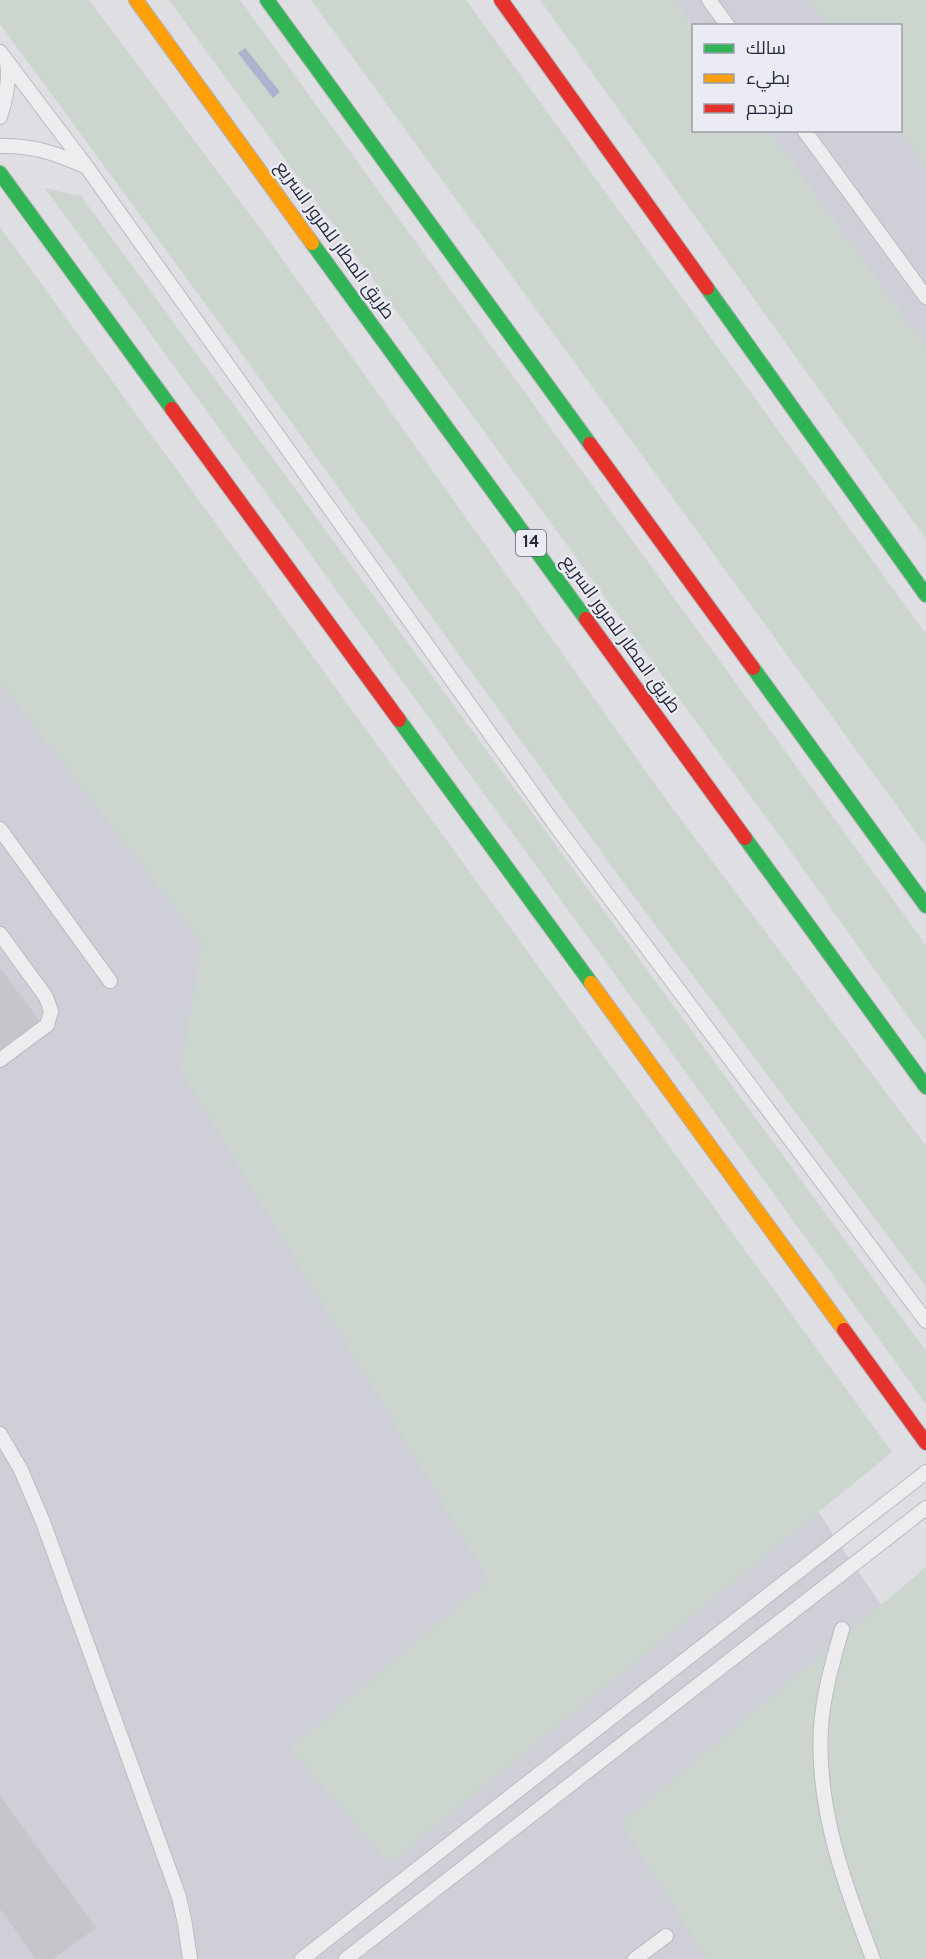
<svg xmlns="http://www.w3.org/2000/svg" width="926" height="1959" viewBox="0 0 926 1959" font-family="Overpass,Cairo,sans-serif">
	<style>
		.built { fill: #cecfd7 }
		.green { fill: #ccd6ce }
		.water { fill: #acb3ce }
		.building { fill: #c5c6cb }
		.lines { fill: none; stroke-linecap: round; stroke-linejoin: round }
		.lane-casing { stroke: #bbbbc0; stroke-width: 16 }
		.fast-casing { stroke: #b0b1b8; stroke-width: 16 }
		.slow-casing { stroke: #b0b1b8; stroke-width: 16 }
		.jam-casing { stroke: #b0b1b8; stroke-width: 16 }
		.lane { stroke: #ededf0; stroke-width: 14 }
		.fast { stroke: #30b455; stroke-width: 14 }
		.slow { stroke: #ff9f0a; stroke-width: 14 }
		.jam { stroke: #e5322d; stroke-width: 14 }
		.labels { text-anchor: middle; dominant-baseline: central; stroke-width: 4.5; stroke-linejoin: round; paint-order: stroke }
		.shield { fill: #ebecf3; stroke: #616372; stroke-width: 1.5 }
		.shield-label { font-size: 16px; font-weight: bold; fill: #26283b }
		.street-label { font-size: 18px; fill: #26283b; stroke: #ebecf3 }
	</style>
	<rect width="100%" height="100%" fill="#dedee3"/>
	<path class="built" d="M 673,0 L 926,0 L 926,347 L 769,131 L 900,130 L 900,26 L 694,26 L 693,28 Z
		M 0,402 L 762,1421 L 837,1541 L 926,1669 L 926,1959 L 0,1959 Z"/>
	<path class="green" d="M 0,0 L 89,0 L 266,236 L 667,801 L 926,1146 L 926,1287 L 615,871 L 226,332 L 0,24 Z
		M 169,0 L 240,0 L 926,945 L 926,1042 L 789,849 Z
		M 311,0 L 466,0 L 926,634 L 926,846 Z
		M 540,0 L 673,0 L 693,28 L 694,130 L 769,131 L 926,347 L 926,539 Z
		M 808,0 L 926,0 L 926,168 L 901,130 L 900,26 L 829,25 Z
		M 45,188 L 81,196 L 926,1351 L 926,1404 Z
		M 0,227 L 892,1452 L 390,1863 L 290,1749 L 489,1580 L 181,1070 L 202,943 L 0,682 Z
		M 926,1567 L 926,1959 L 707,1959 L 621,1823 Z"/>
	<path class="water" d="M 245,48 L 280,92 L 273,98 L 238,53 Z"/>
	<path class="building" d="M 0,968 L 44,1027 L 0,1059 Z
		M 0,1796 L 96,1928 L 53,1959 L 36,1959 L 0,1909 Z"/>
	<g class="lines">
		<defs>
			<path id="lane" d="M 709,0 L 728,26
				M 0,52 L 86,166 L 553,822 L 926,1321
				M 0,117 C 6,99 10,80 7,61
				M 804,130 L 926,297
				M 0,146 C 31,145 56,153 84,166
				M 0,829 L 110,981
				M 0,934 L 46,997 L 51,1011 L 47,1025 L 0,1060
				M 0,1434 L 21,1470 L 43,1522 L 179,1897 L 185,1924 L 190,1959
				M 842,1629 C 833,1661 823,1694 821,1728 C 816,1808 845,1886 873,1959
				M 302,1959 L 926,1472
				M 346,1959 L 926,1508
				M 635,1959 L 666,1936"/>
			<path id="fast" d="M 267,0 L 590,444
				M 0,173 L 172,409
				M 312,243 L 586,619
				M 707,288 L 926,595
				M 753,668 L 926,906
				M 399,720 L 591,983
				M 745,838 L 926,1087"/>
			<path id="slow" d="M 136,0 L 312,243
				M 591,983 L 844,1330"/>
			<path id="jam" d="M 501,0 L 707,288
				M 172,409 L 399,720
				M 590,444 L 753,668
				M 586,619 L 745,838
				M 844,1330 L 926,1443"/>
		</defs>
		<use href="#lane" class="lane-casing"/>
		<use href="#fast" class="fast-casing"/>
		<use href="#slow" class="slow-casing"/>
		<use href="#jam" class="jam-casing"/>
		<use href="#lane" class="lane"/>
		<use href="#fast" class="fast"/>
		<use href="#slow" class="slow"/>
		<use href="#jam" class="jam"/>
	</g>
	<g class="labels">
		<rect class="shield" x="516" y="530" width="30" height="26" rx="4.5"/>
		<g class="shield-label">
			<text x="531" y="543">14</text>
		</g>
		<g class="street-label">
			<text transform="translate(334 241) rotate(54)">طريق المطار للمرور السريع</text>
			<text transform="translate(620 635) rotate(54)">طريق المطار للمرور السريع</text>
		</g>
	</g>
	<rect x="692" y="24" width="210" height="108" fill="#ebecf3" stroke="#9c9ea9" stroke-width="1.5"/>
	<rect x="704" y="44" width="30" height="9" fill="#30b455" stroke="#9c9ea9" stroke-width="1.5"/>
	<text x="746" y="54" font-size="18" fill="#26283b">سالك</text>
	<rect x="704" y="74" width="30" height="9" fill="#ff9f0a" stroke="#9c9ea9" stroke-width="1.5"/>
	<text x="746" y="84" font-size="18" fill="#26283b">بطيء</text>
	<rect x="704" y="104" width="30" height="9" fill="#e5322d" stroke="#9c9ea9" stroke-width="1.5"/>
	<text x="746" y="114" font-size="18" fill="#26283b">مزدحم</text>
</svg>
